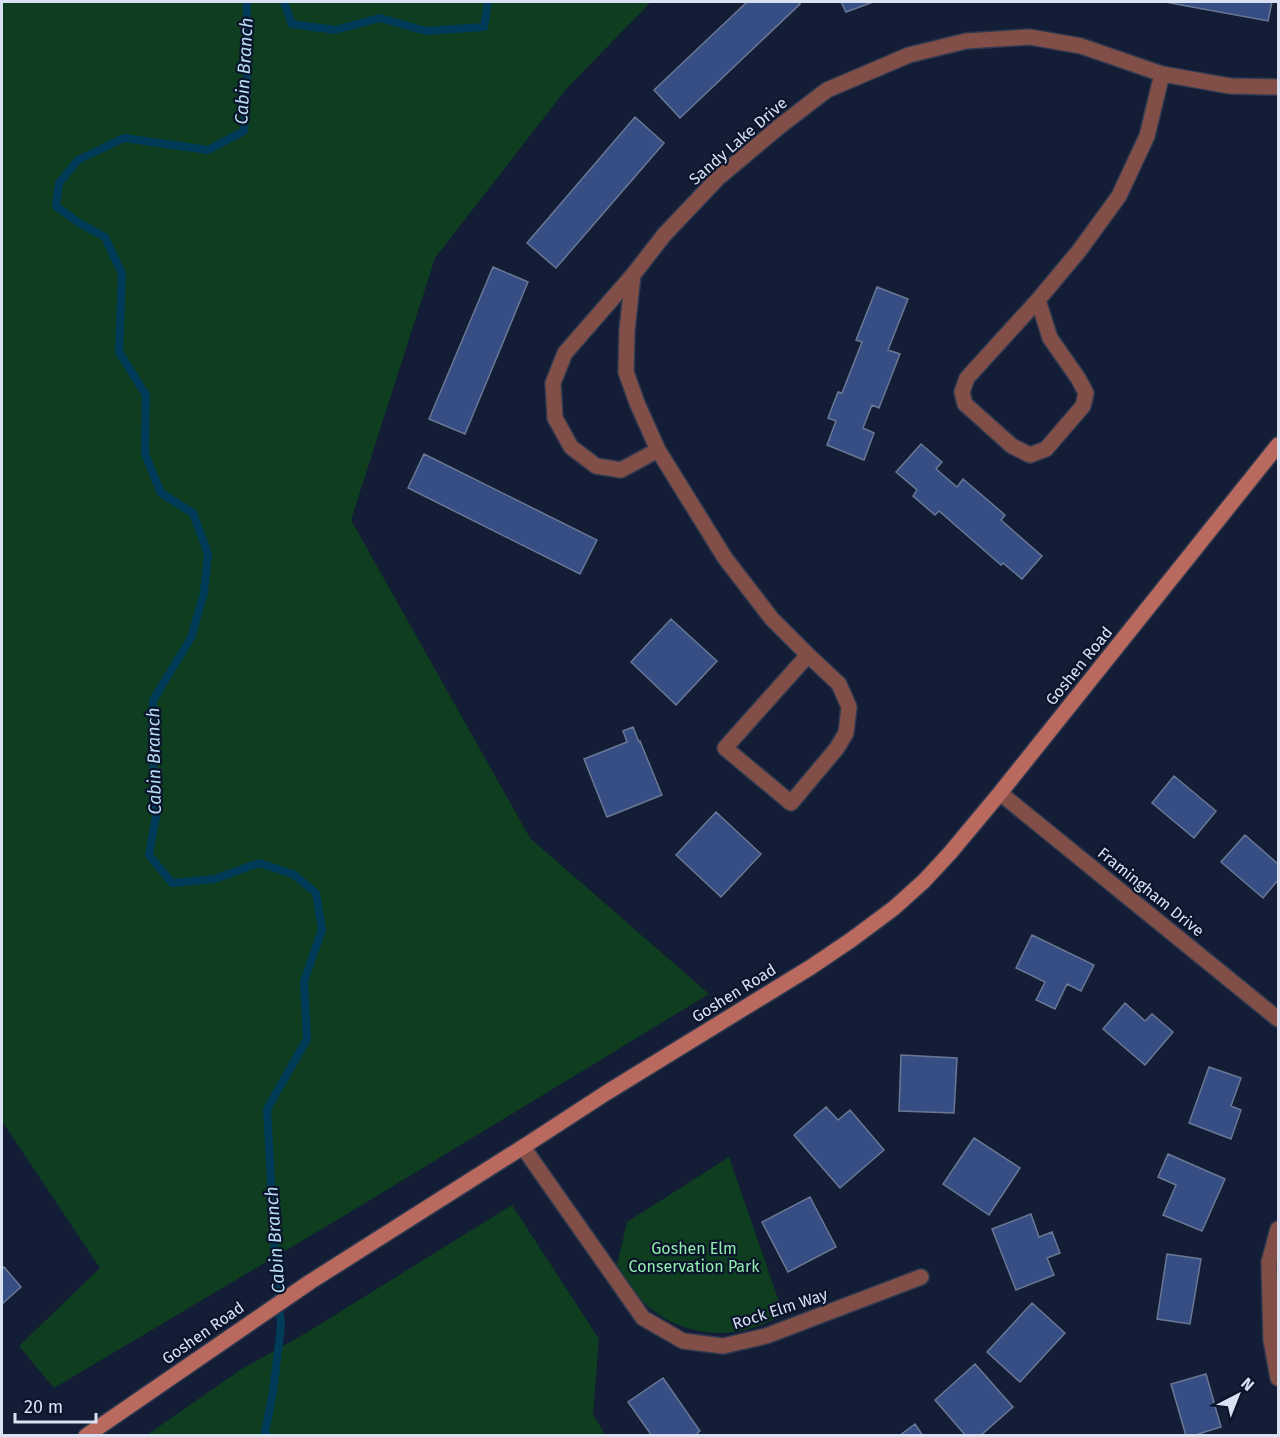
<svg xmlns="http://www.w3.org/2000/svg" width="1280" height="1437" viewBox="0 0 1280 1437" font-family="'Fira Sans',sans-serif">
	<style>
		.green { fill: #0e3d20 }
		.lines { fill: none; stroke-linecap: round; stroke-linejoin: round }
		.stream { stroke: #003c5a; stroke-width: 8 }
		.building { fill: #364e84; stroke: #6a7895; stroke-width: 1.5 }
		.street-casing { stroke: #2f394f; stroke-width: 18 }
		.secondary-casing { stroke: #2f394f; stroke-width: 18 }
		.street { stroke: #814f48; stroke-width: 15 }
		.secondary { stroke: #ba695e; stroke-width: 15 }
		.labels { text-anchor: middle; dominant-baseline: central; stroke-width: 4.5; stroke-linejoin: round; paint-order: stroke }
		.street-label { font-size: 16px; fill: #d9e2f2; stroke: #0a142b }
		.park-label { font-size: 16px; fill: #92ecac; stroke: #0a142b }
		.water-label { font-size: 18px; font-style: italic; fill: #b9dcf5; stroke: #0a142b }
	</style>
	<rect width="100%" height="100%" fill="#131d35"/>
	<path class="green" d="M 2,2 L 651,2 L 567,88 L 435,258 L 351,520 L 530,838 L 709,994 L 342,1217 L 54,1388 L 19,1346 L 100,1268 L 2,1121 Z
		M 729,1157 L 784,1316 C 770,1321 755,1328 740,1331 C 703,1338 662,1325 638,1296 C 630,1286 624,1275 617,1265 L 627,1222 Z
		M 512,1205 L 599,1339 L 593,1414 L 605,1435 L 147,1435 L 240,1370 L 301,1336 Z"/>
	<g class="lines">
		<path class="stream" d="M 247,2 L 247,92 L 244,131 L 208,150 L 124,138 L 78,160 L 59,183 L 56,206 L 79,223 L 105,237 L 122,274 L 119,352 L 146,395 L 145,454 L 161,493 L 193,513 L 208,554 L 204,593 L 191,638 L 153,700 L 152,749 L 156,816 L 149,855 L 172,883 L 215,879 L 259,863 L 293,874 L 316,893 L 322,930 L 304,981 L 307,1039 L 267,1109 L 275,1255 L 281,1326 L 273,1392 L 265,1432 L 267,1436
			M 284,2 L 292,24 L 335,30 L 380,18 L 426,31 L 484,27 L 488,2"/>
	</g>
	<path class="building" d="M 747,2 L 797,2 L 800,4 L 680,118 L 654,90 Z
		M 841,2 L 873,2 L 846,12 Z
		M 1165,2 L 1272,2 L 1268,21 Z
		M 635,117 L 664,143 L 556,268 L 527,243 Z
		M 493,267 L 528,282 L 465,434 L 429,419 Z
		M 877,287 L 908,299 L 888,350 L 900,354 L 879,408 L 872,405 L 863,428 L 874,433 L 864,460 L 827,445 L 836,421 L 828,418 L 838,392 L 842,393 L 862,342 L 856,340 Z
		M 921,444 L 942,462 L 936,469 L 957,487 L 963,479 L 1005,515 L 1001,520 L 1042,556 L 1022,579 L 1003,563 L 1001,565 L 939,511 L 935,515 L 913,496 L 917,490 L 896,472 Z
		M 424,454 L 597,540 L 580,574 L 408,488 Z
		M 671,619 L 717,661 L 676,705 L 631,662 Z
		M 633,727 L 639,742 L 640,741 L 662,795 L 607,817 L 584,759 L 627,742 L 623,731 Z
		M 1174,776 L 1216,811 L 1194,838 L 1152,803 Z
		M 716,812 L 761,854 L 721,897 L 676,855 Z
		M 1245,835 L 1278,864 L 1278,880 L 1263,898 L 1221,862 Z
		M 1032,935 L 1094,965 L 1081,991 L 1067,984 L 1055,1009 L 1036,1000 L 1045,982 L 1016,968 Z
		M 1125,1003 L 1145,1021 L 1152,1014 L 1173,1032 L 1145,1065 L 1103,1029 Z
		M 901,1055 L 957,1058 L 954,1113 L 899,1111 Z
		M 1209,1067 L 1241,1078 L 1231,1106 L 1241,1110 L 1231,1139 L 1189,1123 Z
		M 826,1107 L 838,1120 L 850,1110 L 884,1150 L 840,1188 L 794,1135 Z
		M 974,1138 L 1020,1168 L 989,1215 L 943,1184 Z
		M 1168,1154 L 1225,1179 L 1202,1231 L 1163,1215 L 1176,1185 L 1158,1177 Z
		M 810,1197 L 836,1247 L 788,1272 L 762,1222 Z
		M 1031,1214 L 1039,1237 L 1052,1232 L 1060,1253 L 1047,1258 L 1054,1275 L 1016,1290 L 992,1229 Z
		M 1167,1254 L 1201,1259 L 1190,1324 L 1157,1319 Z
		M 4,1267 L 21,1287 L 2,1304 L 2,1269 Z
		M 1032,1303 L 1065,1333 L 1020,1382 L 987,1352 Z
		M 975,1364 L 1013,1407 L 980,1436 L 966,1436 L 935,1400 Z
		M 1206,1374 L 1221,1427 L 1192,1436 L 1186,1436 L 1171,1384 Z
		M 663,1378 L 700,1431 L 694,1436 L 652,1436 L 628,1402 Z
		M 915,1424 L 923,1436 L 899,1436 Z"/>
	<g class="lines">
		<defs>
			<path id="street" d="M 633,275 L 565,353 L 553,383 L 555,418 L 571,447 L 596,466 L 621,470 L 658,450
				M 1038,300 L 1050,338 L 1078,378 L 1086,393 L 1083,406 L 1046,449 L 1030,455 L 1012,446 L 965,404 L 962,392 L 967,378 L 1038,300 L 1079,251 L 1119,196 L 1147,136 L 1162,74
				M 808,655 L 725,748 L 791,803 L 837,748 L 846,733 L 849,707 L 839,684 L 808,655 L 772,619 L 725,558 L 658,450 L 637,403 L 626,372 L 627,330 L 633,275 L 664,235 L 718,178 L 780,126 L 827,90 L 909,55 L 966,41 L 1030,37 L 1081,46 L 1162,74 L 1230,86 L 1278,87
				M 1000,793 L 1278,1019
				M 523,1147 L 643,1318 L 683,1341 L 723,1346 L 766,1336 L 921,1277
				M 1278,1229 L 1269,1262 L 1271,1340 L 1278,1378"/>
			<path id="secondary" d="M 86,1436 L 310,1282 L 523,1147 L 606,1093 L 811,967 L 851,940 L 894,908 L 924,881 L 950,853 L 1000,793 L 1278,445"/>
		</defs>
		<use href="#street" class="street-casing"/>
		<use href="#secondary" class="secondary-casing"/>
		<use href="#street" class="street"/>
		<use href="#secondary" class="secondary"/>
	</g>
	<g class="labels">
		<g class="street-label">
			<text transform="translate(738 141) rotate(-41)">Sandy Lake Drive</text>
			<text transform="translate(1079 666) rotate(-51)">Goshen Road</text>
			<text transform="translate(1151 892) rotate(39)">Framingham Drive</text>
			<text transform="translate(734 993) rotate(-32)">Goshen Road</text>
			<text transform="translate(780 1309) rotate(-18)">Rock Elm Way</text>
			<text transform="translate(203 1333) rotate(-35)">Goshen Road</text>
		</g>
		<g class="park-label">
			<text x="694" y="1248">Goshen Elm<tspan x="694" dy="18">Conservation Park</tspan></text>
		</g>
		<g class="water-label">
			<text transform="translate(244 71) rotate(-87)">Cabin Branch</text>
			<text transform="translate(154 761) rotate(-91)">Cabin Branch</text>
			<text transform="translate(275 1240) rotate(-94)">Cabin Branch</text>
		</g>
	</g>
	<rect width="1280" height="1437" fill="none" stroke="#d9e2f2" stroke-width="6"/>
	<g transform="translate(1238 1395) rotate(42)" stroke="#0a142b" stroke-width="4.5" paint-order="stroke">
	<path d="M0-4.5L10 22L0 15L-10 22Z" fill="#d9e2f2"/>
	<text y="-9" font-size="16" font-weight="bold" text-anchor="middle" fill="#d9e2f2">N</text>
	</g>
	<path d="M15 1413v9h81v-9" fill="none" stroke="#d9e2f2" stroke-width="3"/>
	<text x="24" y="1413" font-size="18" fill="#d9e2f2" stroke="#0a142b" stroke-width="4.5" paint-order="stroke">20 m</text>
</svg>
